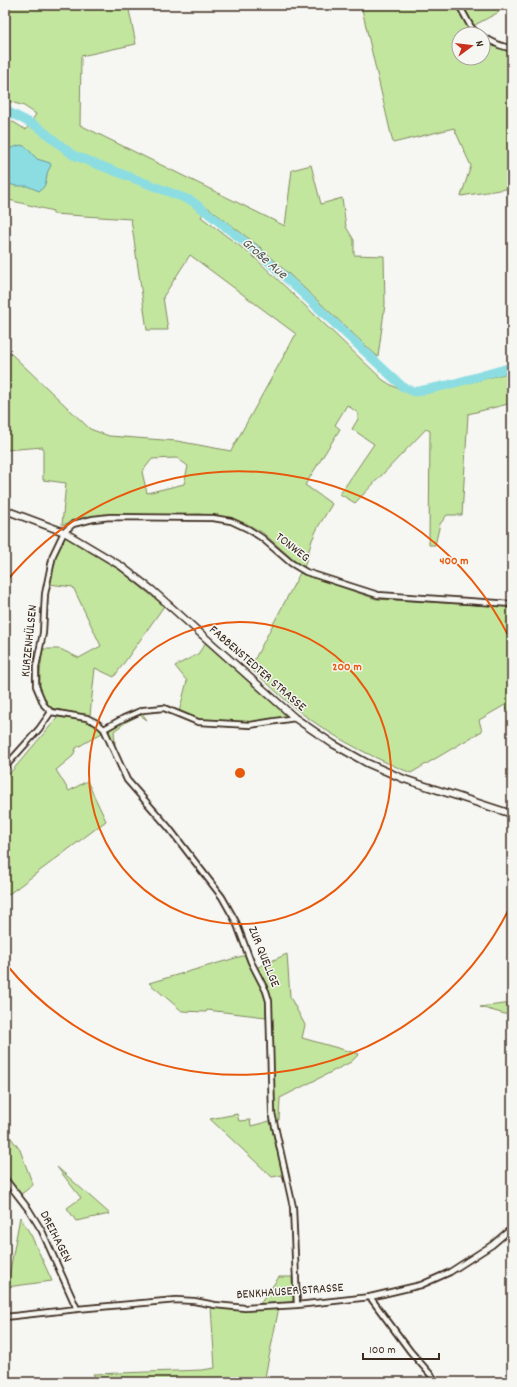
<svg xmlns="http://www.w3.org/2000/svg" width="517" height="1387" viewBox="0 0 517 1387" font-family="Dekko,sans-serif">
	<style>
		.green { fill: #c3e69f; stroke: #7f885e; fill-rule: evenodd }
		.water { fill: #8cdde2; stroke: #6c9594 }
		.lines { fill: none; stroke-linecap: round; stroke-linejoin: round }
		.river { stroke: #8cdde2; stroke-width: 9 }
		.street-casing { stroke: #3b2a1e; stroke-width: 8 }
		.secondary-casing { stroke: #3b2a1e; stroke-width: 9 }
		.street { stroke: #f6f6f2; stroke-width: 4.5 }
		.secondary { stroke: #f6f6f2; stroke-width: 6 }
		.ring { fill: none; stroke: #e8590c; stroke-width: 2 }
		.labels { text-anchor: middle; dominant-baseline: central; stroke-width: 3; stroke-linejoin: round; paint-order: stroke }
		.street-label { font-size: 13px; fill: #3b2a1e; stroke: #f6f6f2 }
		.water-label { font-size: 14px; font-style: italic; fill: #4f574f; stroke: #f6f6f2 }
		.centre { fill: #e8590c; stroke: #f6f6f2; stroke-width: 2 }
		.ring-label { font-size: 12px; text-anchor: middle; font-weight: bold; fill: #e8590c; stroke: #f6f6f2; stroke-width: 3; stroke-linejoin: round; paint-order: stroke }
	</style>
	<rect width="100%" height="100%" fill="#f6f6f2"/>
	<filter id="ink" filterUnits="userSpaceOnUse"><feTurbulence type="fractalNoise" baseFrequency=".025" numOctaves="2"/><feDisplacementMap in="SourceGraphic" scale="8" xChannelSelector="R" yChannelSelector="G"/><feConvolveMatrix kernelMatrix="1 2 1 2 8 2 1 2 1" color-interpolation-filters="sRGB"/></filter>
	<g filter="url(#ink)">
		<path class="green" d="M 5,5 L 128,5 L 136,44 L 81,56 L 80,125 L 285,226 L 292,170 L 311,165 L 321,204 L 342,198 L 346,227 L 354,240 L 354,255 L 384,256 L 385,304 L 378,357 L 260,247 L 207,207 L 201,217 L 253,256 L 383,380 C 398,390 410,394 428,393 L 512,372 L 512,403 L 468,414 L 462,515 L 447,515 L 440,524 L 435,545 L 429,545 L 430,431 L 426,429 L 355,503 L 340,494 L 374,444 L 352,429 L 358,419 L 358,413 L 347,405 L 335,425 L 340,429 L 305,485 L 332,504 L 318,527 L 312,540 L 304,568 L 296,562 L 263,533 L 249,525 L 232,518 L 199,514 L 177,515 L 114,514 L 92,516 L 62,525 L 66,483 L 43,480 L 43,447 L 5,450 L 5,348 L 90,429 L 109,436 L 177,441 L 231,451 L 296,334 L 190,255 L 163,297 L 168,330 L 147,330 L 131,219 L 53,214 L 53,211 L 5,199 L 5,119 L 15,123 L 26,130 L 36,114 L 24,106 L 5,100 ZM 177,458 L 188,466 L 184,484 L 147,493 L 142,472 L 152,459 Z
			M 361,5 L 457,5 L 470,28 L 476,34 L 459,34 L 459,58 L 483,58 L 483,39 L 500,48 L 512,52 L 512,188 L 461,196 L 471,166 L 454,128 L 393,143 Z
			M 461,5 L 501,5 L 499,12 L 473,26 Z
			M 64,535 L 121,571 L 164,606 L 114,677 L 95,668 L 90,715 C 81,713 59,711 52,708 C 34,699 41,665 43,649 L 60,649 L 79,658 L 101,646 L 73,587 L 49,584 L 56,555 Z
			M 300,573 L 376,599 L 512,607 L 512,714 L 510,715 L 505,705 L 479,720 L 482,731 L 411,773 C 376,759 342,742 311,720 C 289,705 270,685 250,668 Z
			M 206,642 L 289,716 L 288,722 L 250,728 L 208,725 L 197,723 L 178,716 L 187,681 L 175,666 L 198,654 Z
			M 141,712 L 147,720 L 140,715 L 126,722 L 114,731 L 115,744 L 109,735 L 110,728 L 124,719 Z
			M 58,717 C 75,720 91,718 102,733 L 76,748 L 73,756 L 56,770 L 69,791 L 87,781 L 106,821 L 5,897 L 5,779 Z
			M 287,954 L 290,997 L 305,1025 L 302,1038 L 359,1054 L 351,1062 L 280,1098 L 279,1120 L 275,1121 L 273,1114 L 270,1002 L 256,968 Z
			M 246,955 L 262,989 L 266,1000 L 266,1017 L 207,1010 L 206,1012 L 182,1011 L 149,983 Z
			M 512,1003 L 512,1016 L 480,1007 Z
			M 237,1114 L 239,1121 L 250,1120 L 251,1126 L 270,1121 L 283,1175 L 272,1177 L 210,1119 Z
			M 5,1130 L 20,1150 L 33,1185 L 20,1195 L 5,1175 Z
			M 57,1167 L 110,1214 L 76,1221 L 67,1208 L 81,1198 Z
			M 20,1217 L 31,1235 L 52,1281 L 7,1287 Z
			M 279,1277 L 292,1277 L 293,1300 L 291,1302 L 260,1304 Z
			M 211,1307 L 279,1307 L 264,1382 L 98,1382 L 93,1374 L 202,1370 L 215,1368 Z"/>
		<path class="water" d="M 21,145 L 26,147 L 37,159 L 50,163 L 51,165 C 50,168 48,170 47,174 C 46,181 46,187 39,191 L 27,186 L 16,186 L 5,183 L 5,150 Z"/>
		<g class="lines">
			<path class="river" d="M 5,110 L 38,127 L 73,155 L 192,201 L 258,252 L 403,387 L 414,392 L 448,385 L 512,367"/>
			<defs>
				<path id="street" d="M 459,5 L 471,27 L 478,34
					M 483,37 L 499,45 L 512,49
					M 295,718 L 250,725 L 198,722 L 164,708 L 143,710 L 124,718 L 104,729 L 97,723 L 87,718 L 51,712 L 44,705 L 36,686 L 36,667 L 43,633 L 45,594 L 53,555 L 64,532 L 73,524 L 93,519 L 110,517 L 213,518 L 231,521 L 248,529 L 262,538 L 291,563 L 306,572 L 378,595 L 512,604
					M 104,729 L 127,780 L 169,828 L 222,897 L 236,922 L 251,962 L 266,991 L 269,1001 L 272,1113 L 293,1207 L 297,1305
					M 5,767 L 39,729 L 51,712
					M 5,1179 L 29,1210 L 42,1231 L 77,1309
					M 370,1297 L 410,1351 L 437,1382
					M 5,1317 L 77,1309 L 176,1300 L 194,1301 L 215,1305 L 245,1308 L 297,1305 L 370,1297 L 421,1285 L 450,1272 L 492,1245 L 512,1228"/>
				<path id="secondary" d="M 5,510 L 64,532 L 121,566 L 152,590 L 295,718 L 333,744 L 367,763 L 404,779 L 512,814"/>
			</defs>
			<use href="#street" class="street-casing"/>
			<use href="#secondary" class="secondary-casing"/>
			<use href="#street" class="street"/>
			<use href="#secondary" class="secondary"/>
		</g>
	</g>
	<g class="ring">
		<circle cx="240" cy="773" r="151"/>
		<path d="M511 905A302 302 0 0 1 5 963M5 583A302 302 0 0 1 511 641"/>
	</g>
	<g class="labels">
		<g class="street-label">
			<text transform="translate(292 548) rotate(38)">TONWEG</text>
			<text transform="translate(30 641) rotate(-84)">KURZENHÜLSEN</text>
			<text transform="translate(257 669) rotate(41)">FABBENSTEDTER STRASSE</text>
			<text transform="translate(263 957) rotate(68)">ZUR QUELLGE</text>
			<text transform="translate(55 1237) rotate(63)">DREIHAGEN</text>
			<text transform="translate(290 1292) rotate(-4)">BENKHAUSER STRASSE</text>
		</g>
		<g class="water-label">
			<text transform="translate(264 259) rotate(41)">Große Aue</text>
		</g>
	</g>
	<circle cx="240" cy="773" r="6" class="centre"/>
	<g class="ring-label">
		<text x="454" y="564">400 m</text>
		<text x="347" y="670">200 m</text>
	</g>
	<rect width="517" height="1387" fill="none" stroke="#f6f6f2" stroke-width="20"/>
	<rect x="10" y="10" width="497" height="1367" fill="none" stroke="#3b2a1e" stroke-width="1.5" filter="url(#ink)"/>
	<g transform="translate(471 46) rotate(75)"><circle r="19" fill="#f6f6f2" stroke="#aba49d"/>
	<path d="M0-3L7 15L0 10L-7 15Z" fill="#c8321e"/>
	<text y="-6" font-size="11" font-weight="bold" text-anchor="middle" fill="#3b2a1e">N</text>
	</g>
	<path d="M363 1353v6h76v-6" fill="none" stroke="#3b2a1e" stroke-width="2"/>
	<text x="369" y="1353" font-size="12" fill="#3b2a1e" stroke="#f6f6f2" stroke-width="3" paint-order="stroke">100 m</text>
</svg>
